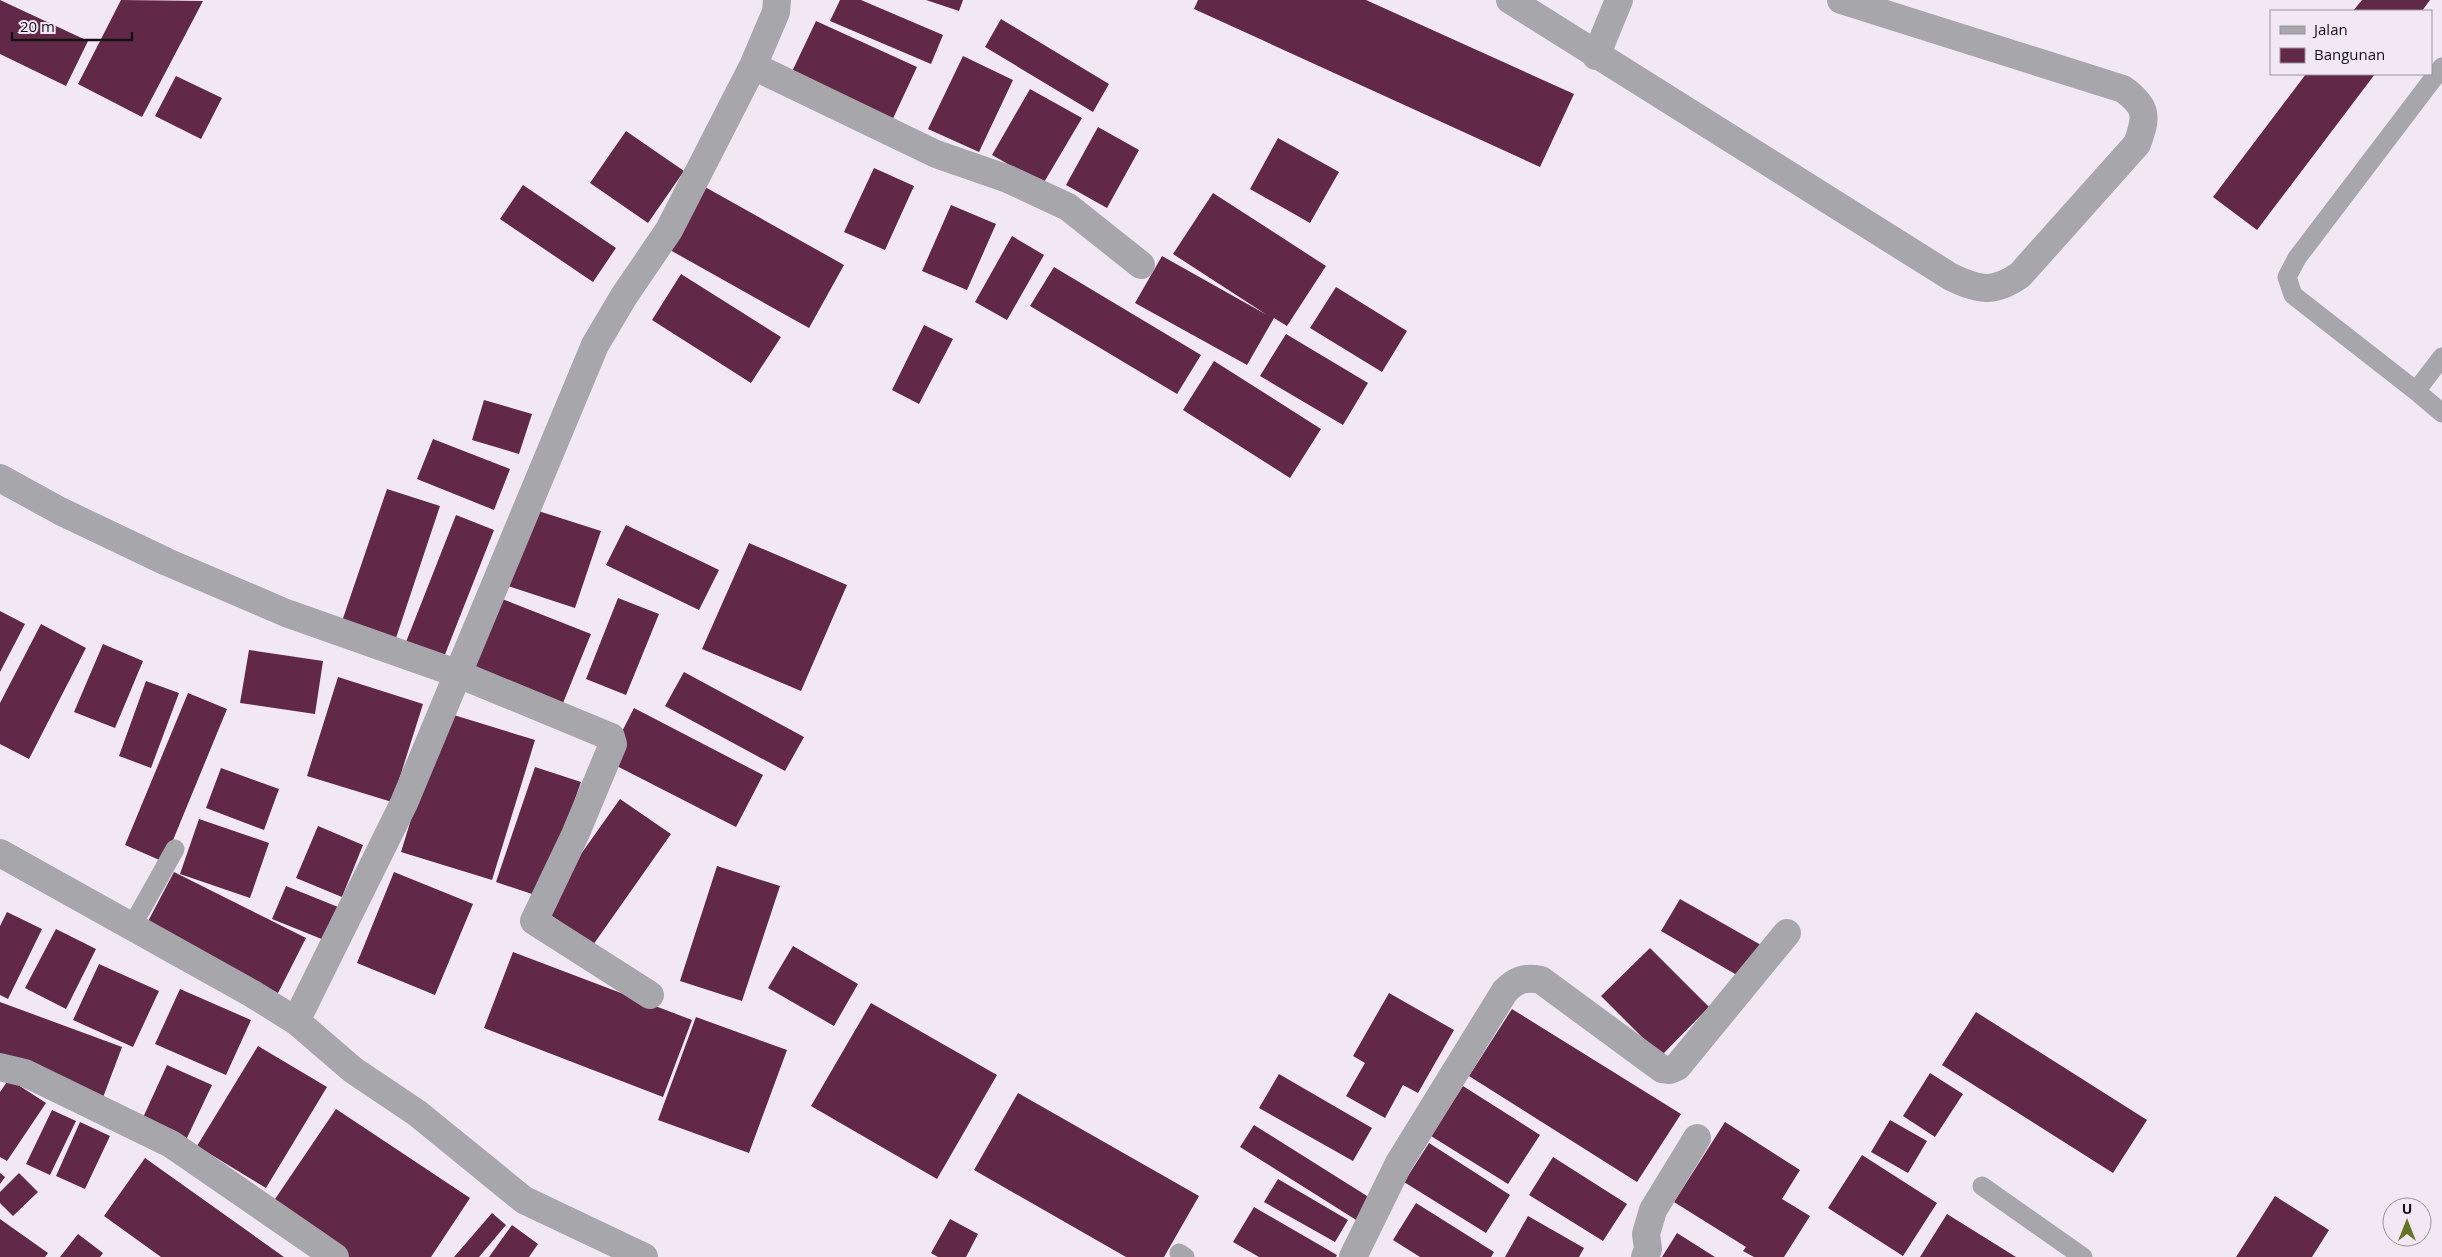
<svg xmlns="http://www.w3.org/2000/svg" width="2442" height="1257" viewBox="0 0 2442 1257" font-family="'Open Sans',sans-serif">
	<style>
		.building { fill: #612947 }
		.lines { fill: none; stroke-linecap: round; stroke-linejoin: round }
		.service { stroke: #a6a6ab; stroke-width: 19 }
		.minor { stroke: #a6a6ab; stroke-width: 28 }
	</style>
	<rect width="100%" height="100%" fill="#f1e8f4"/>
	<path class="building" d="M 0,0 L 88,41 L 66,86 L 0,54 Z
		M 121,0 L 203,1 L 142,117 L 78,84 Z
		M 840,0 L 861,0 L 943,35 L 931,64 L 830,21 Z
		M 926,0 L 963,0 L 959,11 Z
		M 1198,0 L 1366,0 L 1574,94 L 1540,167 L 1194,9 Z
		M 2362,0 L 2430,0 L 2422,11 L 2353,11 Z
		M 1001,19 L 1109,84 L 1093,112 L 985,47 Z
		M 816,21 L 917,67 L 890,125 L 789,78 Z
		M 963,56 L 1013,80 L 979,152 L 928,129 Z
		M 2306,74 L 2375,74 L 2257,230 L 2213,197 Z
		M 176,76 L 222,98 L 201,139 L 155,116 Z
		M 1030,89 L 1082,118 L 1043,184 L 992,155 Z
		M 1098,127 L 1139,150 L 1107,208 L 1066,185 Z
		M 626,131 L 684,171 L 648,223 L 590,183 Z
		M 1278,138 L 1339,172 L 1310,223 L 1250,189 Z
		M 874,168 L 914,186 L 885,250 L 844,232 Z
		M 523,185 L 616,248 L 593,282 L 500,219 Z
		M 705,187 L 844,265 L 809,328 L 670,250 Z
		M 1213,193 L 1326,266 L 1287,326 L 1274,318 L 1247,365 L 1135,303 L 1162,256 L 1267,315 L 1173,254 Z
		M 951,205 L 996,224 L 967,290 L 922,271 Z
		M 1012,236 L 1044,255 L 1007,320 L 975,302 Z
		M 1054,267 L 1201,355 L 1177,394 L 1030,306 Z
		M 681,274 L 781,337 L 751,383 L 652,320 Z
		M 1336,287 L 1407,331 L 1382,372 L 1310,328 Z
		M 924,325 L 953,339 L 919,404 L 892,390 Z
		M 1286,334 L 1368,383 L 1343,425 L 1260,376 Z
		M 1214,361 L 1321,429 L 1290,478 L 1183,410 Z
		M 484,400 L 532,414 L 519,454 L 472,440 Z
		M 433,439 L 510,469 L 494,510 L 417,479 Z
		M 387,489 L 440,506 L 393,647 L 339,630 Z
		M 529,508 L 601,531 L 575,608 L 505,585 Z
		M 456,515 L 494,530 L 444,657 L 406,642 Z
		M 626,525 L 719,570 L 699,610 L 606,565 Z
		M 749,543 L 847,585 L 801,691 L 702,649 Z
		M 492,595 L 591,634 L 561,708 L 462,669 Z
		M 618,598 L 659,614 L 626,695 L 586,679 Z
		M 0,611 L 25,624 L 0,672 Z
		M 41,624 L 86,648 L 29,759 L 0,744 L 0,703 Z
		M 103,644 L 143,661 L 115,728 L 74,712 Z
		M 249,650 L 323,661 L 315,714 L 240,703 Z
		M 684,672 L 804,737 L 785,771 L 665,706 Z
		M 338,677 L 423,704 L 392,802 L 307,776 Z
		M 146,681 L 179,693 L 151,768 L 119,756 Z
		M 188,693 L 227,709 L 164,862 L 125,845 Z
		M 634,708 L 763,775 L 736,827 L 607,761 Z
		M 444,712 L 535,740 L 492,880 L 401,852 Z
		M 535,767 L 581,782 L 541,897 L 496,882 Z
		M 221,768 L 279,789 L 264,830 L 206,808 Z
		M 620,799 L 671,834 L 593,945 L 542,909 Z
		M 199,819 L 269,843 L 250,898 L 180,874 Z
		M 318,826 L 363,845 L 342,897 L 296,878 Z
		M 717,866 L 780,886 L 742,1001 L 680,981 Z
		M 174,872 L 306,938 L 278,993 L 145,927 Z
		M 394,872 L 473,904 L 435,995 L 357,963 Z
		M 286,886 L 343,909 L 329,942 L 272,919 Z
		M 1680,899 L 1761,945 L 1742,978 L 1661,931 Z
		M 7,912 L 42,929 L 8,999 L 0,995 L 0,926 Z
		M 56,929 L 96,949 L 66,1009 L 25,988 Z
		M 793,946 L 858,984 L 834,1026 L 768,988 Z
		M 1650,948 L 1709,1007 L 1661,1056 L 1601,996 Z
		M 513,952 L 692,1020 L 663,1097 L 484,1028 Z
		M 99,964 L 159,991 L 133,1047 L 73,1020 Z
		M 180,989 L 251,1020 L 226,1075 L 155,1044 Z
		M 1389,993 L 1454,1030 L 1418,1093 L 1403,1085 L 1385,1118 L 1346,1096 L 1365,1063 L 1353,1056 Z
		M 0,1002 L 122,1047 L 102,1100 L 0,1063 Z
		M 871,1003 L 997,1075 L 937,1179 L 811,1106 Z
		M 1512,1009 L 1681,1114 L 1637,1182 L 1469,1076 Z
		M 1976,1012 L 2147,1120 L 2113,1173 L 1942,1065 Z
		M 696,1017 L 787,1050 L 749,1153 L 658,1120 Z
		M 258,1046 L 327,1087 L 266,1188 L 197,1146 Z
		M 167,1065 L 212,1085 L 185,1142 L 141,1122 Z
		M 1930,1073 L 1963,1094 L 1935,1137 L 1903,1116 Z
		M 1279,1074 L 1372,1128 L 1353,1161 L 1259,1108 Z
		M 9,1079 L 46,1103 L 7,1161 L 0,1157 L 0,1092 Z
		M 1463,1086 L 1540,1135 L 1508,1184 L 1431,1136 Z
		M 1018,1093 L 1199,1196 L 1164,1257 L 1126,1257 L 974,1170 Z
		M 336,1109 L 470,1198 L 431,1257 L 342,1257 L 269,1208 Z
		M 52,1110 L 76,1121 L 50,1175 L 26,1164 Z
		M 1890,1120 L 1927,1141 L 1908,1173 L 1871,1152 Z
		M 80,1122 L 110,1136 L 85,1189 L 56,1176 Z
		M 1725,1122 L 1800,1170 L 1782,1199 L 1810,1216 L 1784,1257 L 1754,1257 L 1743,1251 L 1746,1247 L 1674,1202 Z
		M 1254,1125 L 1375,1201 L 1361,1223 L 1240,1147 Z
		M 1429,1143 L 1510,1195 L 1486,1233 L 1404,1182 Z
		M 1862,1155 L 1937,1203 L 1903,1256 L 1828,1208 Z
		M 1553,1157 L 1627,1204 L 1603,1241 L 1529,1195 Z
		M 145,1158 L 284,1257 L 161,1257 L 104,1216 Z
		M 0,1173 L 5,1177 L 0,1184 Z
		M 19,1173 L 38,1192 L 13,1216 L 0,1203 L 0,1192 Z
		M 1278,1179 L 1348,1220 L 1335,1242 L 1264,1202 Z
		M 2275,1196 L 2329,1230 L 2312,1257 L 2236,1257 Z
		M 1416,1203 L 1494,1252 L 1491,1257 L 1420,1257 L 1393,1240 Z
		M 1254,1207 L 1337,1255 L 1336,1257 L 1259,1257 L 1233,1242 Z
		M 492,1213 L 506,1225 L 479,1257 L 454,1257 Z
		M 1947,1214 L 2016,1257 L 1920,1257 Z
		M 1528,1216 L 1584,1248 L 1579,1257 L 1505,1257 Z
		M 0,1219 L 48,1253 L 45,1257 L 0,1257 Z
		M 950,1219 L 978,1234 L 966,1257 L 938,1257 L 931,1253 Z
		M 512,1225 L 538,1244 L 529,1257 L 489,1257 Z
		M 1677,1233 L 1715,1257 L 1662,1257 Z
		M 78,1234 L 103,1253 L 100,1257 L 60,1257 Z"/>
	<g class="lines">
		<path class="service" d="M 2442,357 L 2416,391 L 2442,413
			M 2416,391 L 2293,295 L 2287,277 L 2297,258 L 2442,67
			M 132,926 L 175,849
			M 1982,1186 L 2083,1257
			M 1179,1253 L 1185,1257"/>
		<path class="minor" d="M 1510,0 L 1951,277 C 1979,290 1993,294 2020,275 L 2137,144 C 2147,117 2148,107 2123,89 L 1841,0
			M 1596,56 L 1619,0
			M 753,66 L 936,154 L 1008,179 L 1068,207 L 1141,265
			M 0,478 L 60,511 L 167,562 L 286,613 L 456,673 L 611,737 L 613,744 L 575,835 L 534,921 L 650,995
			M 0,853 L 251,993 L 296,1021 L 353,1070 L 417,1113 L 524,1200 L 644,1257
			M 296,1021 L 404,803 L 595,345 L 624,296 L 669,230 L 753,66 L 776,12 L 777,0
			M 0,1067 L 25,1073 L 171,1144 L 335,1257
			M 1353,1257 L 1399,1163 L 1505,991 C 1517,979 1525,977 1541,980 L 1662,1069 L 1670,1070 L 1677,1067 L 1787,933
			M 1645,1257 L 1648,1249 L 1646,1234 L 1653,1210 L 1697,1138"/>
	</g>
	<rect x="2270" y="10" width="162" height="65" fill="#f1e8f4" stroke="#99929b"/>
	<rect x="2280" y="26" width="25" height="8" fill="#a6a6ab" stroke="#99929b"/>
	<text x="2314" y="35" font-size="15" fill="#141115">Jalan</text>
	<rect x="2280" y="48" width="25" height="15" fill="#612947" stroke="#99929b"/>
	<text x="2314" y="60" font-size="15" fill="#141115">Bangunan</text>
	<g transform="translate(2407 1222)"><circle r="24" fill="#f1e8f4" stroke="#99929b"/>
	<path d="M0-4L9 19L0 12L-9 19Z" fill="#657523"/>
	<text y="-8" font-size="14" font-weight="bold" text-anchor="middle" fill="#141115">U</text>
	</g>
	<path d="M12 32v8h120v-8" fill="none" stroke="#141115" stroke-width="2.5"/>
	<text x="20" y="32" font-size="15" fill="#141115" stroke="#f1e8f4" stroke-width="4" paint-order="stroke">20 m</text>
</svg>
